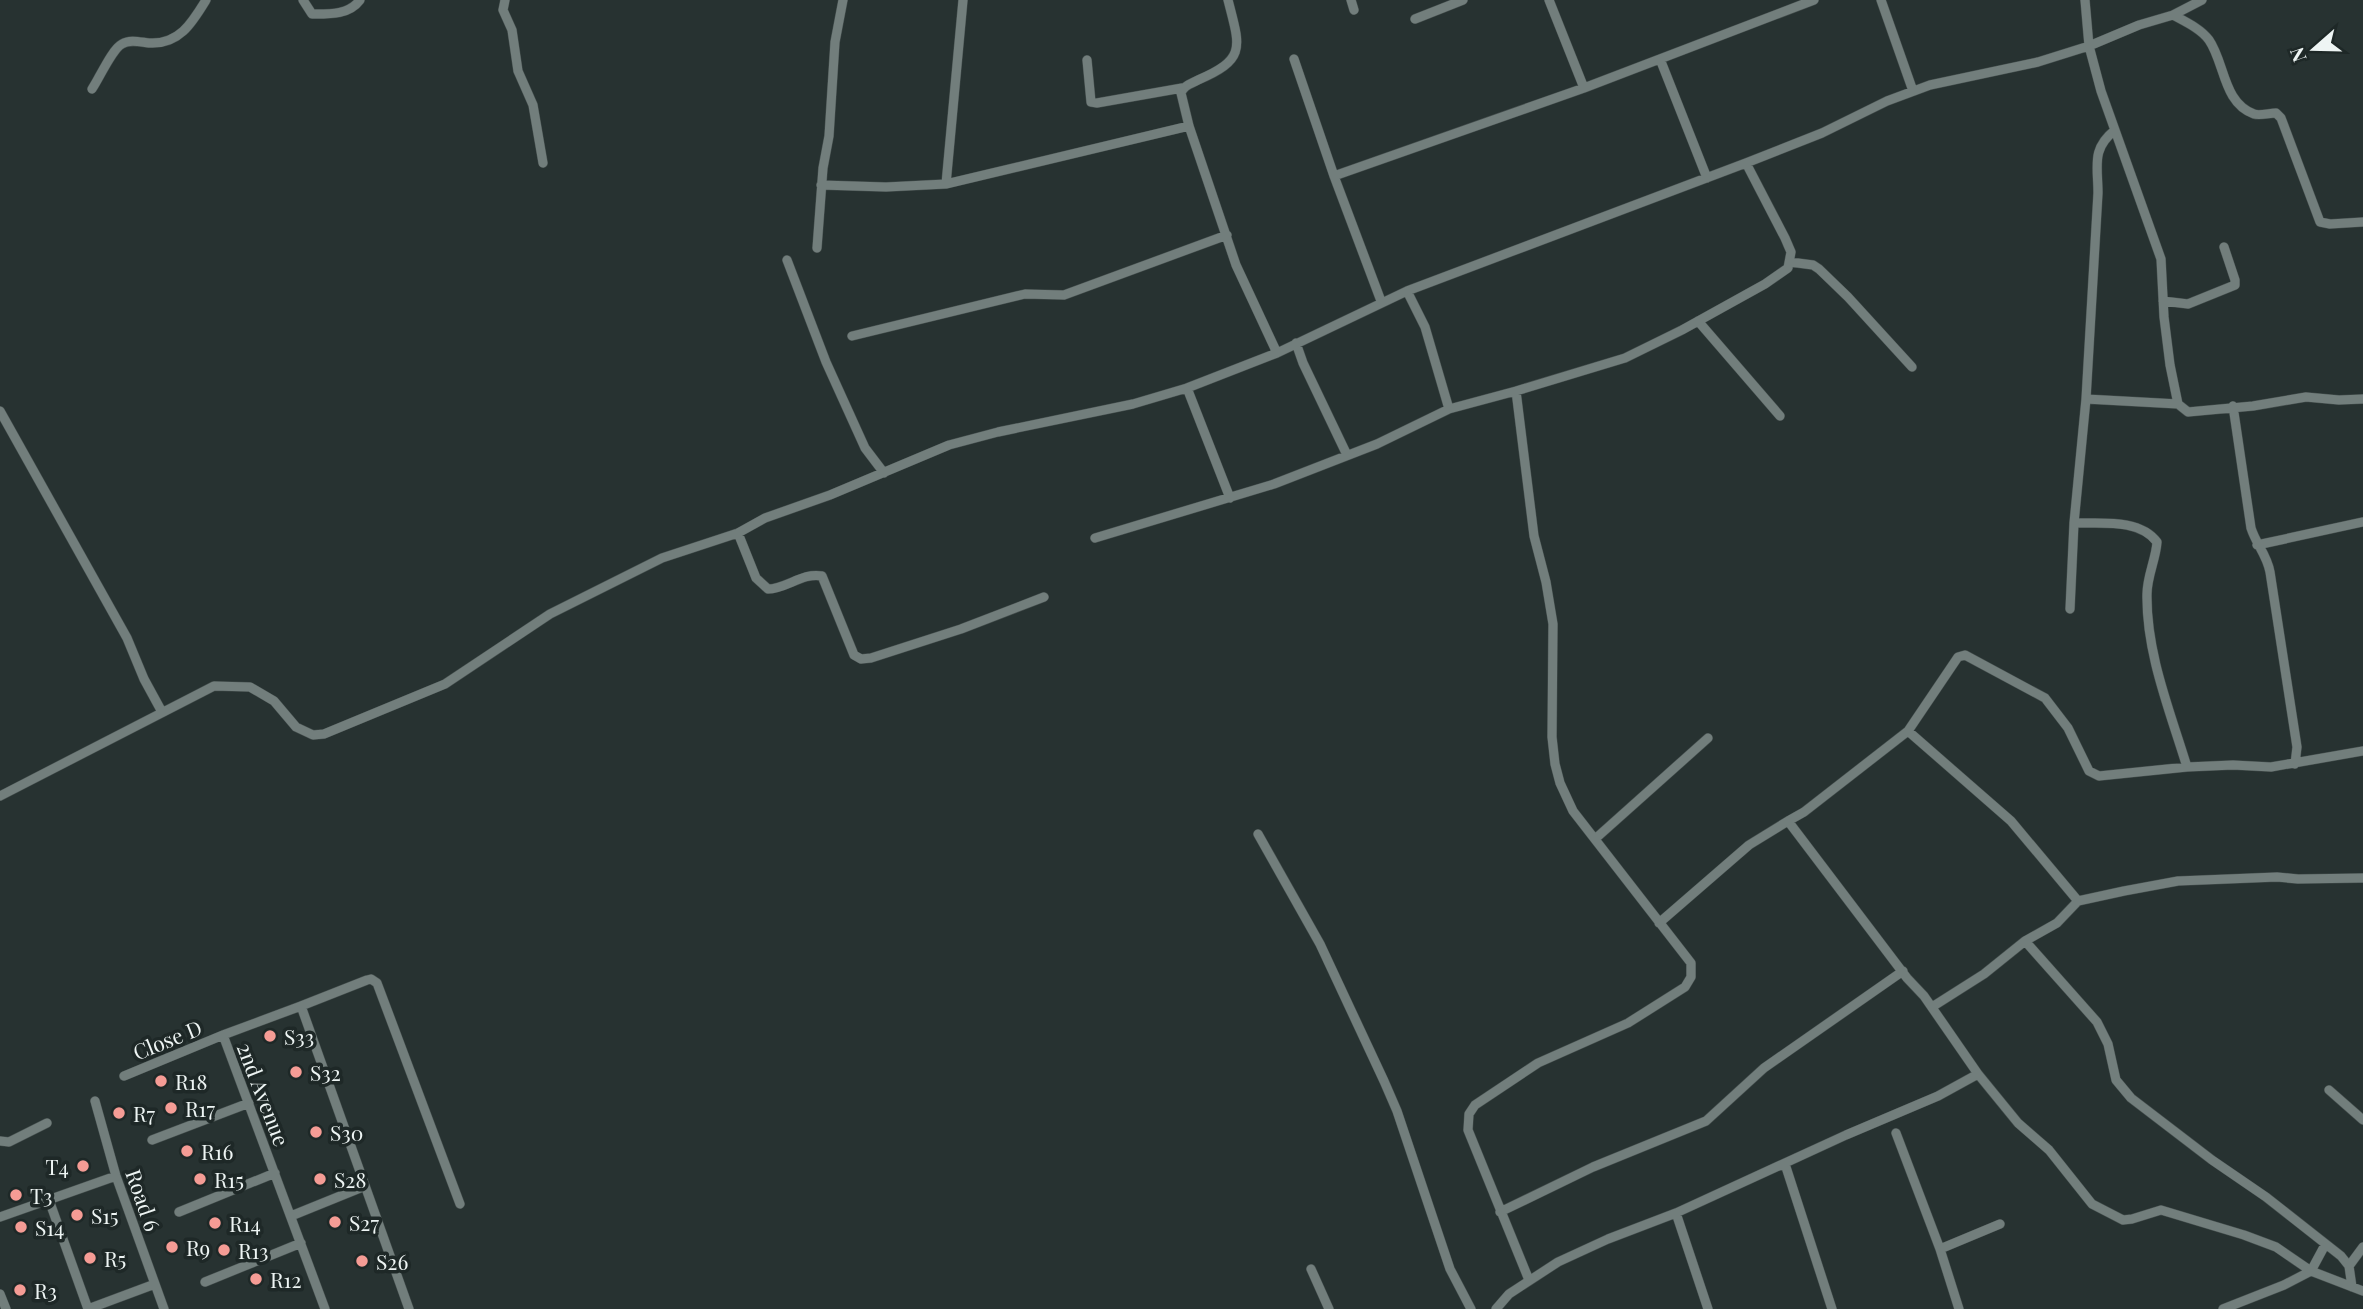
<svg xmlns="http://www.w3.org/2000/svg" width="2363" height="1309" viewBox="0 0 2363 1309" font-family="'Playfair Display',serif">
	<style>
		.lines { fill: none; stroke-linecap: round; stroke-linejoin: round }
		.street-casing { stroke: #454f4e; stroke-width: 10 }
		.street { stroke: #727e7c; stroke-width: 9 }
		.poi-dot { fill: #f59c95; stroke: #1e2827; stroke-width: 2.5 }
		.labels { text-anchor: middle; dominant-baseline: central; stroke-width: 7; stroke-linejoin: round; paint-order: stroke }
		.poi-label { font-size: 21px; fill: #eef5f4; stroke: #1e2827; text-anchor: start }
		.street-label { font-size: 21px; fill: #eef5f4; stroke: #1e2827 }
	</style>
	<rect width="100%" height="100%" fill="#273231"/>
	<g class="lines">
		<defs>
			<path id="street" d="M 303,0 L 312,14 C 329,14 349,15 360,0
				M 505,0 L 503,10 L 512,30 L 518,71 L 533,105 L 543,163
				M 1228,0 C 1240,47 1247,59 1198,80 C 1191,84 1184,85 1181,93 L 1189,126 L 1236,265 L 1277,353
				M 1351,0 L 1354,10
				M 1549,0 L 1584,88 L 1814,0
				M 1881,0 L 1913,91
				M 2085,0 L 2089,46 L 2101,91 L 2161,259 L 2164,317 L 2170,365 L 2178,404 L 2188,412 L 2253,406 L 2306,397 L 2339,400 L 2363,399
				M 2173,15 C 2186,22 2201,29 2209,40 C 2225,63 2223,103 2254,114 C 2260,116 2269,113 2276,113 L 2281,118 L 2320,222 L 2330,224 L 2363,222
				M 1415,19 L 1463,0
				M 1294,59 L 1334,176
				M 1660,59 L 1707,178
				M 1087,60 L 1091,102 L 1097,103 L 1182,88
				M 92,89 C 99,79 112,49 122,44 C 130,39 140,42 149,43 C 179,45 192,23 206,0
				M 946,184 L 963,0
				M 821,185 L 886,187 L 946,184 L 1189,126
				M 817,248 L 823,168 L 829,136 L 835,42 L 843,0
				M 787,260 L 826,362 L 865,448 L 884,473
				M 1790,262 L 1813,265 L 1819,269 L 1848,297 L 1912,367
				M 1407,291 L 1425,327 L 1449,409
				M 1381,301 L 1334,176 L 1584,88
				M 2163,301 L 2188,304 L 2235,285 L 2235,280 L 2224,247
				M 1698,321 L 1780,416
				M 852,336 L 1025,294 L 1064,295 L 1227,235
				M 1296,343 L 1303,363 L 1347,455
				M 1187,388 L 1230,498
				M 1516,391 L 1625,358 L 1682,330 L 1765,284 L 1788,268 L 1791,252 L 1785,238 L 1746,163
				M 2086,399 L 2178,404
				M 2233,406 L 2251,528 C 2256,544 2267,555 2270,572 L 2297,747 L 2295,764
				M 0,411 L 127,638 L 144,679 L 162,712
				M 2074,523 C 2100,524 2139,518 2157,542 C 2156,559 2147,576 2147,594 C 2146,653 2170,711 2187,767
				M 738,533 L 756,578 L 768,589 C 786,589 803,572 822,576 L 854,655 L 861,659 L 871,658 L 961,629 L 1044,597
				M 1095,538 L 1274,484 L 1377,444 L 1449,409 L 1516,391 L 1534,536 L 1546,582 L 1553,624 L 1552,737 L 1555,764 L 1560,783 L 1573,811 L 1691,963 L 1691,977 L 1685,987 L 1628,1023 L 1538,1063 L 1475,1105 L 1469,1114 L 1468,1130 L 1529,1280
				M 2257,545 L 2363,522
				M 2070,609 L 2074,523 L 2086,399 L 2098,193 C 2098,166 2091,149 2115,130
				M 1908,731 L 2011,821 L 2078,901
				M 0,796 L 214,686 L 250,687 L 274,701 L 296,727 L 313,735 L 324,734 L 445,684 L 550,614 L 662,558 L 738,533 L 765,518 L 830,495 L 949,445 L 998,432 L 1133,404 L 1187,388 L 1277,353 L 1407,291 L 1746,163 L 1822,133 L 1887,101 L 1930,85 L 2038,62 L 2089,46 L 2139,25 L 2173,15 L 2202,0
				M 1788,821 L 1804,812 L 1908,731 L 1958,657 L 1965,655 L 2045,698 L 2068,728 L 2089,771 L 2099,776 L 2187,767 L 2233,765 L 2271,767 L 2363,751
				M 1258,834 L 1320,944 L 1384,1081 L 1397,1111 L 1450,1269 L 1471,1309
				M 1595,839 L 1708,738
				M 1659,923 L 1749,845 L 1788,821 L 1907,978 L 1924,996 L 1978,1074 L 2018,1123 L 2049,1150 L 2092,1204 L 2123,1220 L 2132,1219 L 2161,1210 L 2244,1235 L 2276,1247 L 2311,1271 L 2363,1291
				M 2025,941 L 2097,1022 L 2108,1044 L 2116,1080 L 2131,1098 L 2212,1160 L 2266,1197 L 2341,1256 L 2349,1266 L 2352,1287
				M 301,1006 L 367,980 L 371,979 L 377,983 L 460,1204
				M 1932,1007 L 1984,974 L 2025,941 L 2057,923 L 2078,901 L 2124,891 L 2178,881 L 2277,877 L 2298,879 L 2363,878
				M 124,1076 L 223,1035
				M 2329,1090 L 2363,1120
				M 95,1101 L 116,1176 L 164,1309
				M 1896,1133 L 1940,1249 L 1959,1309
				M 152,1140 L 249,1103
				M 0,1141 L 9,1142 L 47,1123
				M 1785,1164 L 1832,1309
				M 49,1200 L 88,1309
				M 179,1212 L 275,1173
				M 1500,1212 L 1593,1167 L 1706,1121 L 1764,1068 L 1903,971
				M 1676,1213 L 1708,1309
				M 291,1216 L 365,1186
				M 0,1217 L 116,1176
				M 1940,1249 L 2000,1224
				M 2349,1266 L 2363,1247
				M 1311,1269 L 1329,1309
				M 205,1282 L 301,1243
				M 0,1294 L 6,1309
				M 88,1309 L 155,1284
				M 325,1309 L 223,1035 L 301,1006 L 409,1309
				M 1496,1309 L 1509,1294 L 1558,1262 L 1608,1239 L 1676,1213 L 1846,1135 L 1938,1096 L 1978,1074
				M 2223,1309 L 2284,1285 L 2311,1271 L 2325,1245"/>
		</defs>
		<use href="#street" class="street-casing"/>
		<use href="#street" class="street"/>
	</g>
	<g class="poi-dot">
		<circle cx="270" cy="1036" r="7"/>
		<circle cx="296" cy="1072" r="7"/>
		<circle cx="161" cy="1081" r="7"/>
		<circle cx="171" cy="1108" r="7"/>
		<circle cx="119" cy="1113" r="7"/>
		<circle cx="316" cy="1132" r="7"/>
		<circle cx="187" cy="1151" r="7"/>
		<circle cx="83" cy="1166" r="7"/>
		<circle cx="200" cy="1179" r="7"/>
		<circle cx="320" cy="1179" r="7"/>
		<circle cx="16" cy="1195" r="7"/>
		<circle cx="77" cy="1215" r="7"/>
		<circle cx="335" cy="1222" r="7"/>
		<circle cx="215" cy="1223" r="7"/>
		<circle cx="21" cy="1227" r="7"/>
		<circle cx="172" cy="1247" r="7"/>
		<circle cx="224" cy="1250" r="7"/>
		<circle cx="90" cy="1258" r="7"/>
		<circle cx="362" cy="1261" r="7"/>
		<circle cx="256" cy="1279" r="7"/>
		<circle cx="20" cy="1290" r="7"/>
	</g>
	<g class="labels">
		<g class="poi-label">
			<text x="284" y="1036">S33</text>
			<text x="310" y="1072">S32</text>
			<text x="175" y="1081">R18</text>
			<text x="185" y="1108">R17</text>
			<text x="133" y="1113">R7</text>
			<text x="330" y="1132">S30</text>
			<text x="201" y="1151">R16</text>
			<text x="69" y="1166" text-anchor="end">T4</text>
			<text x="214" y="1179">R15</text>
			<text x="334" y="1179">S28</text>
			<text x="30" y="1195">T3</text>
			<text x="91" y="1215">S15</text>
			<text x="349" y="1222">S27</text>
			<text x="229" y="1223">R14</text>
			<text x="35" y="1227">S14</text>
			<text x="186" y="1247">R9</text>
			<text x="238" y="1250">R13</text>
			<text x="104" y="1258">R5</text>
			<text x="376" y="1261">S26</text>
			<text x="270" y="1279">R12</text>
			<text x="34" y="1290">R3</text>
		</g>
		<g class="street-label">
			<text transform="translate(167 1039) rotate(-22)">Close D</text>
			<text transform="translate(264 1094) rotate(69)">2nd Avenue</text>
			<text transform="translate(144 1200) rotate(71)">Road 6</text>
		</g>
	</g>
	<g transform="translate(2314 49) rotate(250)" stroke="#1e2827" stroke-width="5" paint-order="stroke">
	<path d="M0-5L12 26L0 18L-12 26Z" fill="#eef5f4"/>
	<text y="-10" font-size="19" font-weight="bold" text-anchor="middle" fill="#eef5f4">N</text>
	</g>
</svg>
